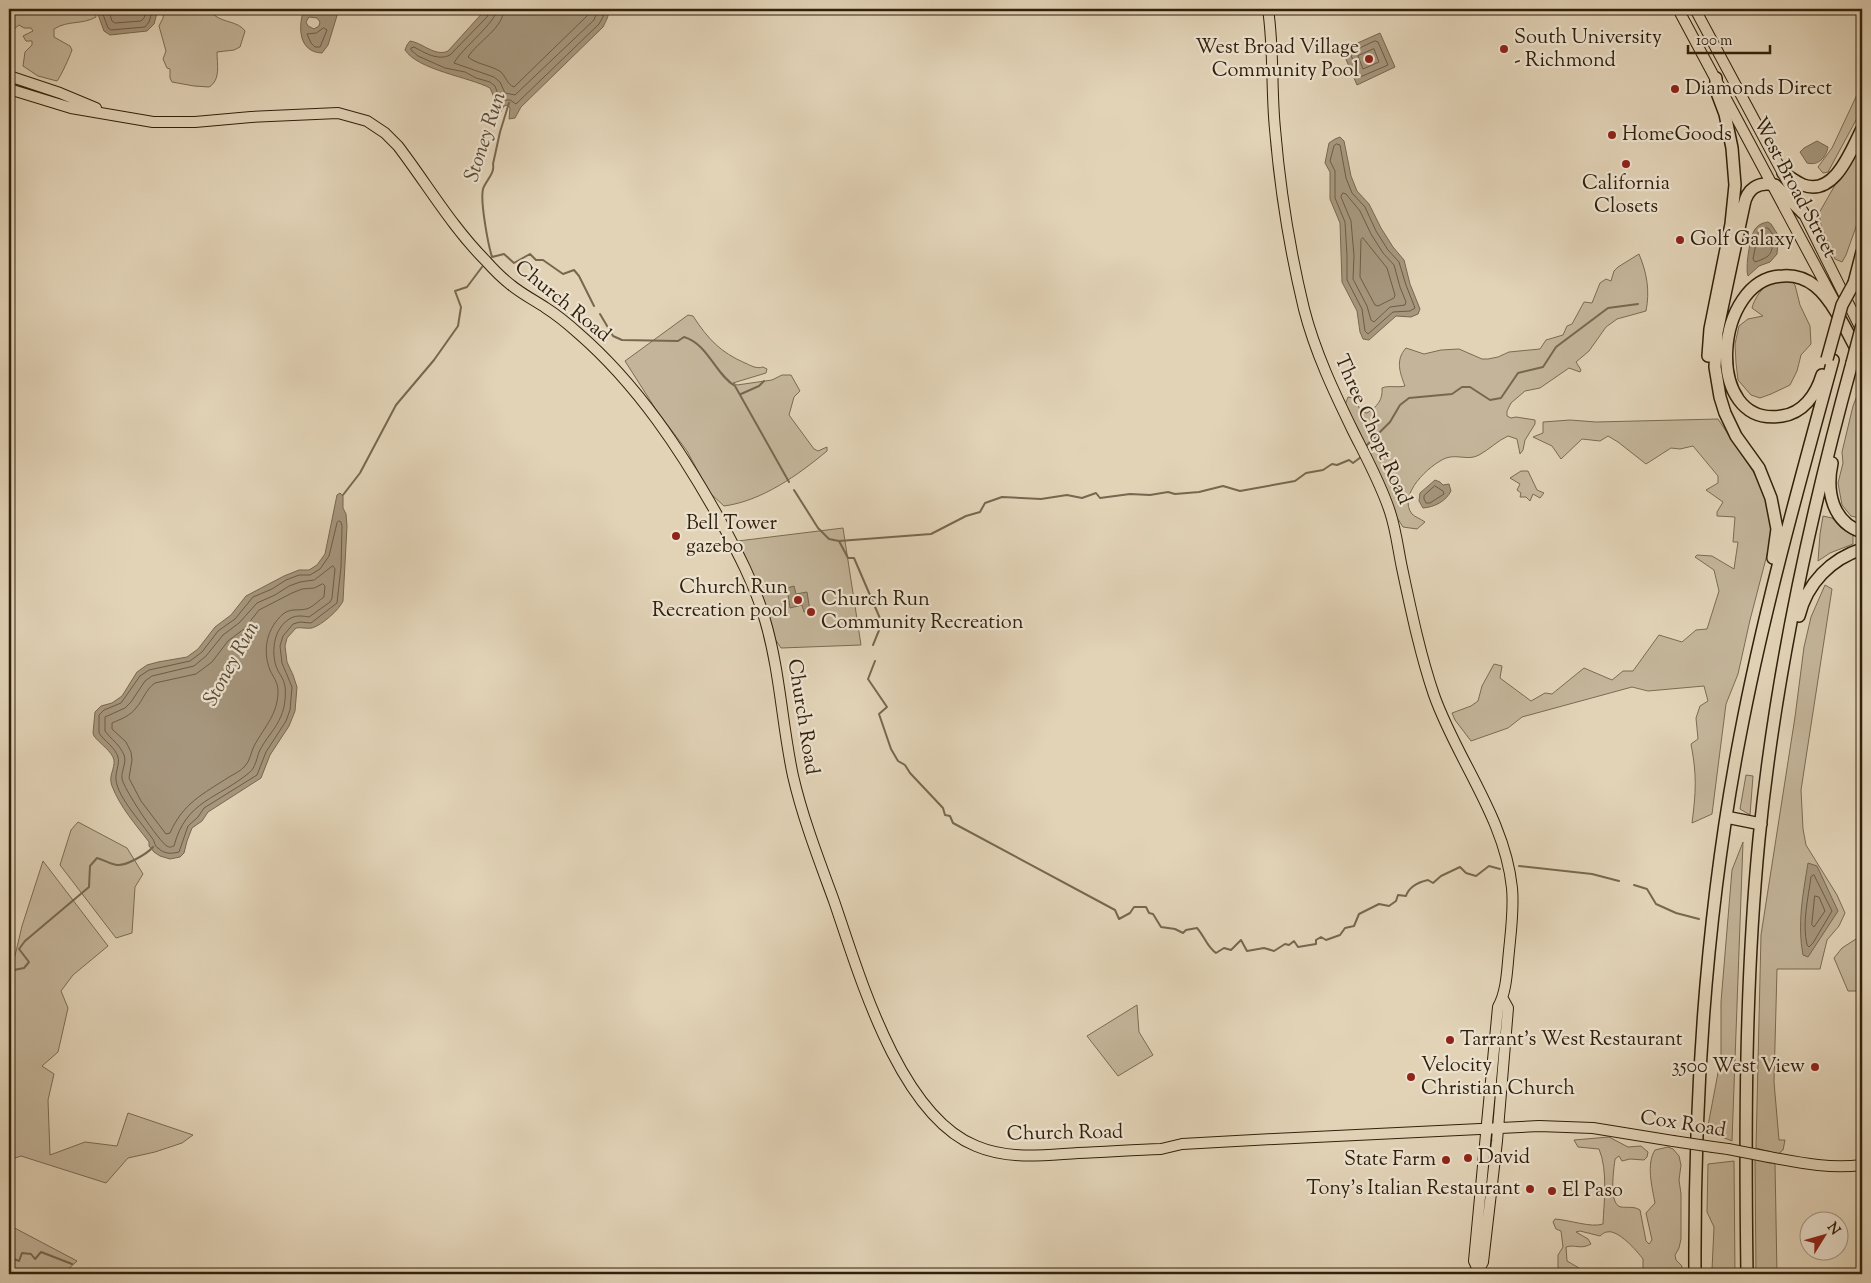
<svg xmlns="http://www.w3.org/2000/svg" width="1871" height="1283" viewBox="0 0 1871 1283" font-family="'Sorts Mill Goudy',serif">
	<style>
		.green { fill: #c4b59a; stroke: #7a6b52 }
		.water { fill: #a6967d; stroke: #77674f; fill-rule: evenodd }
		.lines { fill: none; stroke-linecap: round; stroke-linejoin: round }
		.shore { stroke: #6c5c44; stroke-width: 1 }
		.stream { stroke: #77674f; stroke-width: 2 }
		.major-casing { stroke: #31210b; stroke-width: 12 }
		.highway-casing { stroke: #31210b; stroke-width: 14 }
		.major { stroke: #e2d3b7; stroke-width: 10 }
		.highway { stroke: #e2d3b7; stroke-width: 11 }
		.major-bridge-casing { stroke: #31210b; stroke-width: 12; stroke-linecap: butt }
		.highway-bridge-casing { stroke: #31210b; stroke-width: 14; stroke-linecap: butt }
		.major-bridge { stroke: #e2d3b7; stroke-width: 10 }
		.highway-bridge { stroke: #e2d3b7; stroke-width: 11 }
		.poi-dot { fill: #8f2418; stroke: #ece2d0; stroke-width: 2 }
		.labels { text-anchor: middle; dominant-baseline: central; stroke-width: 4.5; stroke-linejoin: round; paint-order: stroke }
		.poi-label { font-size: 20px; fill: #31210b; stroke: #ece2d0; text-anchor: start }
		.street-label { font-size: 20px; fill: #31210b; stroke: #ece2d0 }
		.water-label { font-size: 21px; font-style: italic; fill: #5a4a33; stroke: #ece2d0 }
	</style>
	<rect width="100%" height="100%" fill="#e2d3b7"/>
	<filter id="stains"><feTurbulence type="fractalNoise" baseFrequency=".004" numOctaves="4"/><feColorMatrix values="0 0 0 0 .2 0 0 0 0 .09 0 0 0 0 .02 0 0 0 .5 -.17"/></filter>
	<radialGradient id="worn" r=".72"><stop offset=".6" stop-color="#630" stop-opacity="0"/><stop offset="1" stop-color="#630" stop-opacity=".3"/></radialGradient>
	<path class="green" d="M 9,9 L 95,9 L 96,17 C 82,25 68,20 54,29 L 54,37 L 70,46 L 72,50 C 69,58 62,74 57,81 L 38,76 L 23,66 L 25,52 L 32,45 L 32,41 L 26,41 L 23,36 L 33,31 L 31,28 L 24,28 L 19,25 L 9,33 Z
		M 164,9 L 213,9 L 214,15 C 224,23 238,21 245,31 L 240,47 L 234,50 L 217,52 C 217,64 221,80 209,87 L 194,86 L 172,82 L 170,78 L 170,69 L 167,68 L 163,59 L 166,51 L 159,26 L 163,18 Z
		M 1862,84 L 1862,109 L 1828,172 L 1823,173 L 1818,167 L 1832,148 Z
		M 1862,138 L 1862,210 L 1846,255 L 1842,262 L 1835,259 L 1821,226 L 1819,213 Z
		M 1639,254 C 1647,273 1650,291 1646,311 L 1617,319 L 1606,327 L 1589,351 L 1576,362 L 1581,370 L 1580,372 L 1569,368 L 1540,388 L 1525,391 L 1511,403 L 1507,411 L 1507,416 L 1511,418 L 1516,417 L 1535,420 L 1535,424 L 1525,440 L 1523,450 L 1520,454 L 1517,439 L 1508,436 C 1497,441 1490,449 1479,455 C 1468,461 1458,454 1446,458 C 1429,465 1397,495 1412,514 C 1415,517 1421,519 1425,522 L 1417,529 L 1403,527 L 1396,516 L 1345,405 L 1348,397 L 1353,398 L 1362,412 L 1367,413 C 1377,407 1383,400 1382,388 C 1389,385 1397,388 1405,386 C 1400,373 1395,360 1406,348 L 1424,354 L 1441,350 L 1459,349 L 1482,359 L 1488,359 L 1498,357 L 1509,352 L 1540,349 L 1546,340 L 1563,335 L 1567,326 L 1572,324 L 1584,302 L 1592,303 L 1600,283 L 1606,279 L 1611,281 L 1614,271 L 1618,267 Z
		M 1790,280 L 1795,285 L 1800,305 L 1810,326 L 1811,344 L 1801,355 L 1797,371 L 1790,385 L 1771,394 L 1760,398 L 1751,395 L 1738,380 L 1736,363 L 1735,344 L 1739,326 L 1748,319 L 1763,316 L 1752,308 C 1754,299 1763,285 1773,282 C 1778,280 1785,281 1790,280 Z
		M 688,315 L 693,316 C 708,339 720,352 745,363 C 752,366 756,369 763,367 L 767,369 L 766,373 L 733,383 L 737,385 L 772,380 L 782,375 L 791,375 L 800,391 L 794,397 L 789,415 L 814,449 L 818,451 L 827,447 L 827,451 C 798,475 762,501 724,506 L 710,493 L 687,451 L 655,408 L 625,361 Z
		M 1862,383 L 1862,509 L 1861,509 L 1859,518 L 1851,516 L 1842,505 L 1838,483 L 1843,463 L 1842,452 L 1853,406 Z
		M 1718,419 L 1754,473 L 1765,495 L 1771,524 L 1770,543 L 1750,620 L 1738,674 L 1726,704 L 1712,814 L 1692,823 C 1696,792 1697,775 1691,744 L 1698,739 L 1696,718 L 1700,706 L 1708,701 L 1704,686 L 1648,691 L 1632,687 L 1522,717 L 1508,728 L 1471,741 L 1455,720 L 1452,713 L 1471,706 L 1478,701 L 1482,686 L 1494,664 L 1502,666 L 1500,678 L 1531,701 L 1545,693 L 1552,694 L 1584,668 L 1612,680 L 1623,671 L 1633,671 L 1659,635 L 1682,642 L 1696,630 L 1707,629 L 1719,591 L 1714,570 L 1695,557 L 1697,555 L 1712,556 L 1734,569 L 1738,542 L 1733,542 L 1735,517 L 1717,516 L 1717,512 L 1723,502 L 1706,490 L 1718,483 L 1718,476 L 1693,446 L 1680,449 L 1671,448 L 1646,464 L 1618,442 L 1608,436 L 1600,441 L 1582,439 L 1561,459 L 1552,446 L 1533,437 L 1543,433 L 1543,422 L 1570,420 L 1596,422 Z
		M 1521,471 L 1528,471 L 1537,490 L 1544,493 L 1540,498 L 1533,494 L 1530,501 L 1526,497 L 1520,497 L 1521,493 L 1517,490 L 1520,484 L 1510,478 Z
		M 1823,516 L 1832,518 L 1841,528 L 1853,534 L 1853,544 L 1830,553 L 1818,561 L 1820,534 Z
		M 843,528 L 861,645 L 781,648 L 775,639 L 758,586 L 738,541 Z
		M 1825,585 L 1832,589 L 1801,790 L 1803,829 L 1806,845 L 1837,895 L 1845,913 L 1839,926 L 1827,940 L 1820,969 L 1777,969 L 1774,1082 L 1779,1140 L 1785,1140 L 1783,1150 L 1778,1154 L 1756,1148 L 1761,935 L 1795,717 L 1804,647 L 1811,617 Z
		M 1746,775 L 1753,776 L 1750,815 L 1740,809 Z
		M 78,822 L 127,848 L 143,874 L 135,887 L 132,933 L 116,938 L 60,865 L 71,830 Z
		M 1743,842 L 1732,1141 L 1707,1131 L 1721,1057 L 1721,1002 L 1732,870 Z
		M 43,861 L 108,946 L 73,975 L 61,991 L 68,1008 L 58,1052 L 42,1066 L 54,1074 L 48,1100 L 50,1155 L 85,1142 L 117,1146 L 128,1113 L 193,1135 L 182,1143 L 155,1152 L 128,1158 L 106,1183 L 21,1156 L 9,1160 L 9,981 L 22,926 Z
		M 1856,939 L 1862,948 L 1862,985 L 1856,991 L 1848,991 L 1834,958 L 1842,948 Z
		M 1137,1005 L 1139,1032 L 1153,1055 L 1118,1076 L 1087,1036 Z
		M 1609,1137 L 1628,1147 L 1641,1146 L 1648,1152 L 1647,1157 L 1644,1160 L 1630,1159 L 1622,1161 L 1619,1156 L 1615,1159 C 1614,1168 1608,1205 1621,1207 C 1627,1208 1634,1206 1640,1210 L 1646,1241 L 1649,1244 L 1652,1240 L 1646,1213 L 1655,1203 C 1652,1187 1646,1164 1655,1150 L 1668,1147 L 1673,1149 L 1679,1156 L 1681,1165 L 1679,1180 L 1681,1194 L 1681,1239 L 1679,1248 L 1675,1255 L 1676,1260 L 1682,1266 L 1681,1274 L 1643,1274 L 1643,1259 C 1637,1251 1618,1229 1607,1232 C 1605,1232 1602,1234 1600,1236 L 1580,1231 L 1576,1232 L 1588,1239 L 1591,1244 C 1580,1250 1576,1244 1566,1247 L 1567,1261 L 1579,1268 C 1571,1272 1565,1275 1558,1268 L 1558,1255 L 1563,1247 L 1561,1231 L 1556,1229 L 1553,1222 L 1555,1219 C 1570,1220 1591,1228 1603,1224 C 1604,1202 1608,1170 1599,1149 L 1578,1147 L 1574,1140 Z
		M 1755,1158 L 1775,1163 L 1777,1274 L 1756,1274 Z
		M 1734,1161 L 1735,1274 L 1709,1274 L 1712,1270 L 1714,1227 L 1707,1212 L 1708,1164 Z
		M 9,1225 L 77,1261 L 63,1274 L 9,1274 Z"/>
	<path class="water" d="M 96,9 L 158,9 L 154,24 L 147,31 L 110,35 L 104,31 Z
		M 304,9 L 339,9 L 328,45 L 322,53 C 298,52 298,26 304,9 ZM 309,17 L 317,18 L 320,22 L 319,26 L 314,29 L 308,26 L 306,22 Z
		M 486,9 L 609,9 C 609,16 606,21 603,27 L 521,107 L 515,118 L 509,119 L 510,108 L 508,105 L 504,106 L 499,115 L 494,113 L 494,97 L 490,88 C 469,77 418,70 405,50 L 407,45 L 410,41 C 423,43 435,57 448,51 Z
		M 1380,33 L 1395,67 L 1357,85 L 1342,50 Z
		M 1340,137 L 1344,141 L 1351,176 L 1357,191 L 1369,204 L 1381,228 L 1393,247 L 1404,260 L 1410,284 L 1420,309 L 1418,314 L 1411,317 L 1396,316 L 1369,340 L 1363,339 L 1360,332 L 1357,311 L 1342,282 L 1340,223 L 1330,199 L 1330,172 L 1325,163 L 1329,143 L 1335,139 Z
		M 1817,141 L 1828,147 C 1826,158 1818,166 1807,163 L 1800,152 L 1804,148 Z
		M 1768,222 L 1771,224 L 1780,238 L 1778,242 L 1777,254 L 1770,262 L 1759,266 L 1748,276 C 1745,268 1750,238 1754,231 C 1757,225 1762,223 1768,222 Z
		M 1435,480 L 1440,482 L 1443,485 L 1449,484 L 1451,491 C 1446,501 1435,507 1423,508 L 1419,501 L 1420,493 Z
		M 340,493 L 343,496 L 343,508 L 346,514 L 347,526 L 343,601 C 339,610 322,625 312,628 C 307,629 301,627 296,628 L 287,638 L 285,646 L 287,662 L 293,675 L 297,687 L 295,711 L 289,726 L 270,755 L 261,778 L 208,812 L 202,821 L 192,828 L 187,841 L 184,853 L 180,857 L 170,859 L 160,856 L 154,852 L 149,846 L 149,842 C 136,825 120,807 112,786 C 108,776 115,769 114,760 C 112,751 99,743 94,736 L 93,733 L 95,712 L 101,706 L 112,703 L 122,696 L 137,672 L 147,665 L 158,662 L 187,657 L 198,649 L 215,627 L 231,615 L 246,596 L 284,576 L 299,570 L 309,570 L 317,565 L 325,554 L 337,495 Z
		M 794,586 L 796,594 L 807,592 L 810,611 L 804,612 L 802,605 L 790,608 L 787,588 Z
		M 1808,863 L 1817,866 L 1838,911 L 1808,957 L 1803,955 C 1797,924 1803,894 1808,863 Z"/>
	<g class="lines">
		<path class="shore" d="M 101,9 L 108,28 L 111,30 L 145,27 L 149,22 L 153,9
			M 108,9 L 112,21 L 115,23 L 141,21 L 144,18 L 147,9
			M 490,9 L 487,17 L 450,55 C 438,61 425,53 414,47 L 411,48 L 411,50 L 418,56 L 445,68 L 465,72 L 476,78 L 490,82 L 495,86 L 500,100 L 510,100 L 516,104 L 599,24 L 603,17 L 604,9
			M 497,9 C 496,23 462,48 454,63 L 494,77 L 500,82 L 505,93 L 515,95 L 594,20 L 598,9
			M 504,9 C 503,29 478,41 468,57 C 478,65 491,65 501,72 C 506,77 507,84 514,87 L 588,15 L 590,9
			M 324,28 L 327,30 L 320,47 L 315,47 L 311,43 L 307,34 L 316,33 Z
			M 1375,41 L 1378,42 L 1388,65 L 1360,77 L 1350,53 Z
			M 1374,49 L 1379,62 L 1363,69 L 1358,56 Z
			M 1337,144 L 1340,145 L 1346,178 L 1352,193 L 1365,207 L 1376,231 L 1388,250 L 1399,262 L 1406,285 L 1415,308 L 1410,311 L 1393,312 L 1368,334 L 1365,331 L 1362,309 L 1347,280 L 1347,256 L 1345,222 L 1335,198 L 1335,171 L 1330,161 L 1334,146 Z
			M 1343,193 L 1346,194 L 1360,211 L 1371,234 L 1383,253 L 1394,265 L 1400,287 L 1406,302 L 1405,305 L 1390,307 L 1374,322 L 1371,320 L 1367,306 L 1353,279 L 1354,256 L 1351,221 L 1341,197 Z
			M 1763,228 L 1768,228 L 1774,236 C 1771,254 1773,256 1755,262 L 1753,259 L 1758,233 Z
			M 1363,238 L 1387,268 L 1395,295 L 1394,298 L 1378,306 L 1375,305 L 1360,277 L 1361,240 Z
			M 1435,486 L 1443,491 L 1444,494 L 1430,503 L 1426,503 L 1424,499 L 1424,496 Z
			M 339,521 L 341,522 L 342,526 L 341,567 L 337,603 L 311,623 L 300,622 L 293,624 L 283,636 L 280,646 L 282,663 L 292,687 L 290,710 L 286,721 L 266,752 L 257,775 L 204,808 L 198,817 L 188,826 L 179,852 C 171,854 164,854 158,848 C 154,846 155,841 152,838 C 142,823 118,798 116,780 C 115,772 120,764 118,757 C 115,747 104,741 99,733 L 99,715 L 104,710 L 121,703 L 140,676 L 149,670 L 190,661 L 202,652 L 218,631 L 235,619 L 253,597 L 272,589 L 286,580 L 299,575 L 310,575 L 320,569 L 329,556 L 337,523 Z
			M 333,566 L 335,569 L 332,598 L 330,602 L 309,617 C 303,616 297,615 291,618 C 274,627 271,650 276,666 C 278,673 284,678 285,686 C 286,696 285,707 281,716 C 276,729 265,739 259,752 C 257,758 255,768 250,772 C 218,799 186,800 174,846 C 170,847 170,848 167,846 C 160,843 122,787 122,778 C 121,771 127,763 124,755 C 120,745 111,739 105,731 L 105,717 L 125,708 L 131,702 L 145,681 L 152,676 L 194,666 L 206,656 L 223,635 L 239,623 L 257,603 L 275,595 L 289,586 L 300,582 L 314,580 Z
			M 323,584 L 325,586 L 324,597 C 319,600 314,606 309,608 C 300,612 292,607 283,614 C 267,628 262,650 270,670 C 273,677 278,682 278,691 C 278,714 265,726 254,746 C 251,752 250,761 245,766 C 241,771 234,774 229,777 C 203,794 183,803 170,833 L 166,834 L 141,801 L 131,782 L 129,778 L 132,760 L 131,752 L 126,742 L 112,729 L 112,723 C 121,719 130,716 136,708 C 143,700 146,689 155,683 L 196,674 L 212,662 L 228,641 L 244,629 L 259,610 L 292,593 L 302,589 L 314,588 Z
			M 1814,875 L 1832,911 L 1813,943 L 1809,947 L 1807,945 C 1802,923 1808,899 1811,877 Z
			M 1815,896 L 1819,897 L 1825,911 L 1814,927 L 1812,925 Z"/>
		<path class="stream" d="M 509,103 L 500,132 L 493,164 C 495,174 486,180 483,189 C 480,201 488,244 492,257 L 504,254 L 514,263 L 530,254 L 536,260 L 543,260 L 563,274 L 574,270 L 579,276 L 594,306
			M 600,314 L 613,336 L 622,340 L 678,341 L 684,337 C 708,344 715,374 735,386 L 789,482
			M 741,394 L 759,386 L 764,381
			M 1367,445 L 1390,422 L 1400,405 L 1409,398 L 1452,394 L 1462,387 L 1470,387 L 1490,400 L 1501,398 L 1518,373 L 1543,367 L 1556,347 L 1608,308 L 1638,304
			M 794,490 L 818,528 L 829,539 L 839,541 L 931,534 L 966,516 L 980,512 L 985,503 L 1002,497 L 1041,499 L 1067,495 L 1082,498 L 1096,493 L 1100,498 L 1130,494 L 1150,495 L 1168,492 L 1175,494 L 1199,492 L 1223,486 L 1240,491 L 1295,481 L 1306,473 L 1323,470 L 1332,464 L 1337,465 L 1349,460 L 1353,463 L 1361,457
			M 343,495 L 360,473 L 396,405 L 434,360 L 458,326 L 461,307 L 455,291 L 467,287 L 482,267
			M 839,541 L 848,558 L 854,558 L 882,623 L 873,645
			M 875,661 L 868,679 L 887,707 L 879,714 L 891,749 L 898,761 L 905,765 L 910,773 L 943,808 L 945,815 L 950,816 L 953,823 L 1115,910 L 1119,919 L 1130,913 L 1134,907 L 1146,907 L 1149,913 L 1153,914 L 1161,927 L 1175,929 L 1183,933 L 1186,930 L 1197,928 C 1205,937 1207,947 1216,953 L 1224,948 L 1231,950 L 1241,940 L 1247,951 L 1264,948 L 1274,951 L 1285,944 L 1289,945 L 1294,941 L 1298,947 L 1316,944 L 1316,940 L 1321,937 L 1326,940 L 1340,935 L 1345,928 L 1354,926 L 1359,914 L 1379,904 L 1389,906 L 1396,901 L 1398,895 L 1406,896 C 1409,887 1419,882 1428,880 L 1433,883 L 1441,876 L 1460,867 L 1466,873 L 1476,876 L 1489,866 L 1500,869
			M 1519,866 L 1592,874 L 1619,881
			M 1634,885 L 1647,889 L 1656,904 L 1676,913 L 1699,919
			M 9,978 L 14,970 L 24,968 L 29,962 L 19,949 L 25,941 L 89,887 L 90,866 L 97,858 C 104,860 110,864 117,865 C 126,866 147,854 153,847
			M 9,1257 L 19,1261 L 22,1253 L 31,1254 L 35,1259 L 41,1252 L 72,1264"/>
		<defs>
			<path id="major" d="M 1268,9 C 1274,49 1271,89 1275,129 C 1280,189 1290,251 1304,309 C 1315,352 1334,392 1353,431 C 1366,457 1381,484 1390,512 C 1396,530 1398,549 1402,568 C 1411,610 1420,654 1434,695 C 1457,760 1505,818 1512,888 C 1514,909 1511,930 1509,951 C 1507,969 1507,991 1498,1007 L 1474,1261 L 1478,1270
				M 1678,9 L 1837,306
				M 1695,9 L 1794,194 L 1862,331
				M 9,76 L 60,93 L 96,108
				M 9,89 L 71,108 L 153,122 L 195,122 L 251,117 L 338,113 L 367,121 L 385,133 L 398,146 C 427,184 452,227 486,261 C 494,270 502,278 511,285 C 522,294 534,300 546,308 C 557,315 568,324 578,333 C 638,385 682,452 720,520 C 737,551 755,585 765,620 C 780,671 782,725 793,776 C 803,819 819,860 834,901 C 859,974 899,1115 976,1146 C 1009,1160 1043,1155 1078,1153 C 1105,1152 1133,1150 1161,1149 L 1182,1144 L 1274,1139 L 1539,1126 L 1593,1128 L 1673,1141
				M 1713,1147 L 1728,1149
				M 1769,1157 C 1801,1163 1830,1169 1862,1165
				M 1477,1273 L 1483,1262 L 1497,1141 L 1508,1008 L 1503,999"/>
			<path id="highway" d="M 1783,173 C 1790,177 1796,182 1803,185 C 1835,197 1851,150 1862,129
				M 1854,283 L 1862,252
				M 1708,356 L 1710,329 L 1731,224 L 1735,185 L 1732,148 L 1725,114 L 1716,90 L 1716,78
				M 1822,375 C 1816,395 1803,413 1782,416 C 1702,429 1714,277 1783,276 C 1795,275 1806,279 1815,286 C 1834,301 1850,338 1862,360
				M 1832,463 C 1826,491 1832,522 1862,532
				M 1773,558 L 1777,529 L 1771,498 L 1759,468 L 1736,436 L 1725,413 L 1720,397 L 1715,367 L 1717,332 L 1744,205 C 1747,189 1758,181 1775,185 L 1803,213
				M 1799,616 C 1807,583 1831,559 1862,549
				M 1726,817 L 1761,824
				M 1695,1274 C 1694,1094 1706,913 1740,736 C 1764,609 1799,485 1833,360
				M 1747,1274 C 1745,1129 1745,984 1759,839 C 1775,678 1809,519 1852,363"/>
		</defs>
		<use href="#major" class="major-casing"/>
		<use href="#highway" class="highway-casing"/>
		<use href="#major" class="major"/>
		<use href="#highway" class="highway"/>
		<defs>
			<path id="major-bridge" d="M 1673,1141 L 1713,1147
				M 1728,1149 L 1769,1157"/>
			<path id="highway-bridge" d="M 1827,359 L 1842,305 L 1854,283
				M 1852,363 L 1862,325"/>
		</defs>
		<use href="#major-bridge" class="major-bridge-casing"/>
		<use href="#highway-bridge" class="highway-bridge-casing"/>
		<use href="#major-bridge" class="major-bridge"/>
		<use href="#highway-bridge" class="highway-bridge"/>
	</g>
	<g class="poi-dot">
		<circle cx="1504" cy="49" r="5"/>
		<circle cx="1369" cy="59" r="5"/>
		<circle cx="1675" cy="89" r="5"/>
		<circle cx="1612" cy="135" r="5"/>
		<circle cx="1626" cy="164" r="5"/>
		<circle cx="1680" cy="240" r="5"/>
		<circle cx="676" cy="536" r="5"/>
		<circle cx="798" cy="600" r="5"/>
		<circle cx="811" cy="612" r="5"/>
		<circle cx="1450" cy="1040" r="5"/>
		<circle cx="1815" cy="1067" r="5"/>
		<circle cx="1411" cy="1077" r="5"/>
		<circle cx="1468" cy="1158" r="5"/>
		<circle cx="1446" cy="1160" r="5"/>
		<circle cx="1530" cy="1189" r="5"/>
		<circle cx="1552" cy="1191" r="5"/>
	</g>
	<g class="labels">
		<g class="poi-label">
			<text x="1514" y="38">South University<tspan x="1514" dy="23">- Richmond</tspan></text>
			<text x="1359" y="48" text-anchor="end">West Broad Village<tspan x="1359" dy="23">Community Pool</tspan></text>
			<text x="1685" y="89">Diamonds Direct</text>
			<text x="1622" y="135">HomeGoods</text>
			<text x="1626" y="184" text-anchor="middle">California<tspan x="1626" dy="23">Closets</tspan></text>
			<text x="1690" y="240">Golf Galaxy</text>
			<text x="686" y="524">Bell Tower<tspan x="686" dy="23">gazebo</tspan></text>
			<text x="788" y="588" text-anchor="end">Church Run<tspan x="788" dy="23">Recreation pool</tspan></text>
			<text x="821" y="600">Church Run<tspan x="821" dy="23">Community Recreation</tspan></text>
			<text x="1460" y="1040">Tarrant's West Restaurant</text>
			<text x="1421" y="1066">Velocity<tspan x="1421" dy="23">Christian Church</tspan></text>
			<text x="1805" y="1067" text-anchor="end">3500 West View</text>
			<text x="1478" y="1158">David</text>
			<text x="1436" y="1160" text-anchor="end">State Farm</text>
			<text x="1520" y="1189" text-anchor="end">Tony's Italian Restaurant</text>
			<text x="1562" y="1191">El Paso</text>
		</g>
		<g class="street-label">
			<text transform="translate(1794 188) rotate(62)">West Broad Street</text>
			<text transform="translate(562 302) rotate(39)">Church Road</text>
			<text transform="translate(1372 430) rotate(66)">Three Chopt Road</text>
			<text transform="translate(802 717) rotate(81)">Church Road</text>
			<text transform="translate(1683 1125) rotate(9)">Cox Road</text>
			<text transform="translate(1065 1134) rotate(-1)">Church Road</text>
		</g>
		<g class="water-label">
			<text transform="translate(486 137) rotate(-72)">Stoney Run</text>
			<text transform="translate(232 664) rotate(-61)">Stoney Run</text>
		</g>
	</g>
	<rect width="1871" height="1283" fill="none" stroke="#e2d3b7" stroke-width="30"/>
	<rect x="10" y="10" width="1851" height="1263" fill="none" stroke="#31210b" stroke-width="2.5"/>
	<rect x="15" y="15" width="1841" height="1253" fill="none" stroke="#31210b"/>
	<g transform="translate(1824 1236) rotate(53)"><circle r="24" fill="#ece2d0" stroke="#a19581"/>
	<path d="M0-4L9 19L0 12L-9 19Z" fill="#8f2418"/>
	<text y="-8" font-size="14" font-weight="bold" text-anchor="middle" fill="#31210b">N</text>
	</g>
	<path d="M1688 45v8h82v-8" fill="none" stroke="#31210b" stroke-width="2.5"/>
	<text x="1696" y="45" font-size="15" fill="#31210b" stroke="#ece2d0" stroke-width="4" paint-order="stroke">100 m</text>
	<rect width="100%" height="100%" filter="url(#stains)"/>
	<rect width="100%" height="100%" fill="url(#worn)"/>
</svg>
